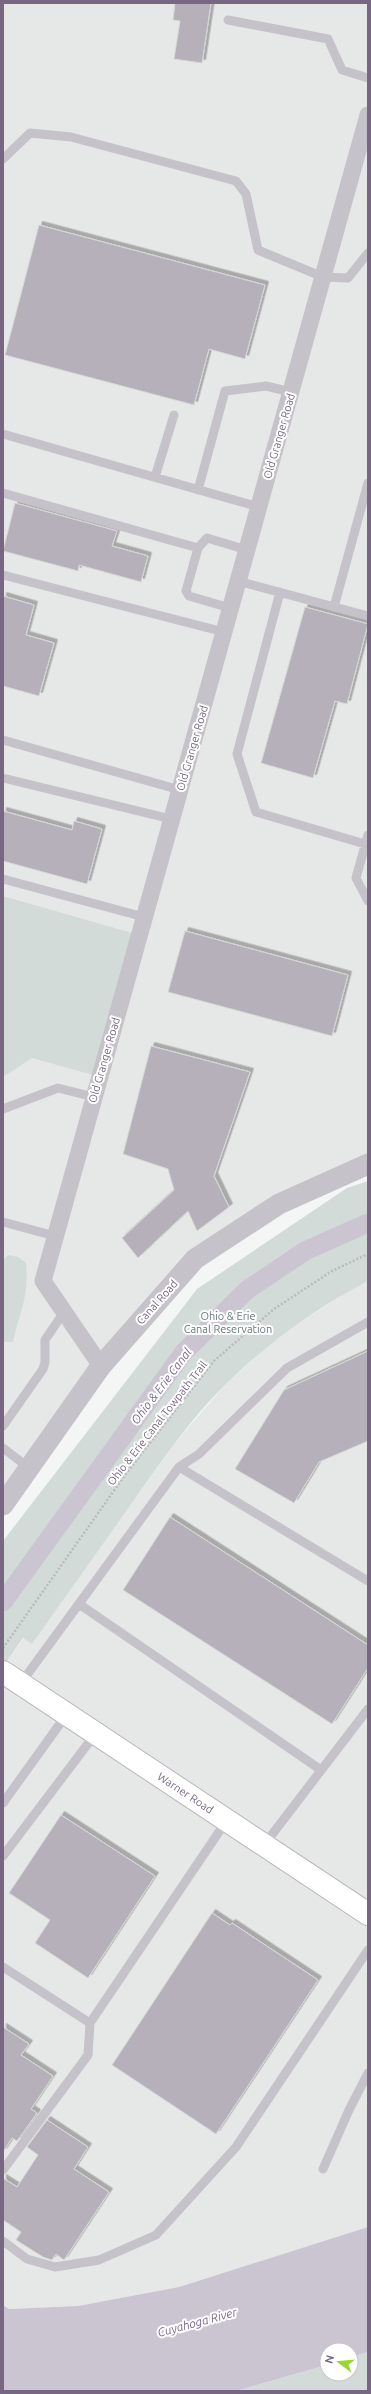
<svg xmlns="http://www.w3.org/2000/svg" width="371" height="2394" viewBox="0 0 371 2394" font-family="Ubuntu,sans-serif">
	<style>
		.built { fill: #e6e7e7 }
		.green { fill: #d3dbd9 }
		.water { fill: #cac5d1 }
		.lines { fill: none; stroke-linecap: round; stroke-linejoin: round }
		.canal { stroke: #cac5d1; stroke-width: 19 }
		.building { fill: #b6b0ba; stroke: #d6d8d6; filter: url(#shadow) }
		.secondary-casing { stroke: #bab5bd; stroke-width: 24 }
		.path { stroke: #bdbabf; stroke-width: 2.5; stroke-dasharray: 2 2; stroke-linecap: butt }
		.service { stroke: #c6c2c9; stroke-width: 9 }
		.minor { stroke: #c6c2c9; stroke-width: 17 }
		.tertiary { stroke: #c6c2c9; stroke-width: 21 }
		.secondary { stroke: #fff; stroke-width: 22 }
		.labels { text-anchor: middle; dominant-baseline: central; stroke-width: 4; stroke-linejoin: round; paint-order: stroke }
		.street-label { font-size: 11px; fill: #776782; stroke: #fff }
		.park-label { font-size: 11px; fill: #667a79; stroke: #fff }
		.water-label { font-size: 12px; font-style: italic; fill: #7a6d8c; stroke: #fff }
	</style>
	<defs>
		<filter id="shadow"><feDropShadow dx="3.5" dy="-3.5" stdDeviation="0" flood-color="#0004"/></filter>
	</defs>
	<rect width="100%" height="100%" fill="#f3f6f4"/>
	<path class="built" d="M 3,3 L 368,3 L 368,1164 L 195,1259 L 3,1505 Z
		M 368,1281 L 368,2227 L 179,2287 L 78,2306 L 9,2309 L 3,2305 L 3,1667 L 24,1638 L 32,1643 L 175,1443 L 225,1385 L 268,1346 L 299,1323 L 347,1292 Z"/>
	<path class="green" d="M 3,896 L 139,935 L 100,1077 L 32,1058 L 3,1077 Z
		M 368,1181 L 368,1281 C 316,1308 268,1343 226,1384 C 190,1419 161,1462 132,1503 C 99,1550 65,1597 32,1644 L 23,1638 L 3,1667 L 3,1541 L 197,1289 L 347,1188 Z
		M 8,1255 L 18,1257 L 26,1263 C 29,1297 20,1310 13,1342 L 3,1342 L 3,1260 Z
		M 368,2352 L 368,2391 L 236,2391 L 327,2365 L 327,2374 L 351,2374 L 351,2357 Z"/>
	<path class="water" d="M 368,2227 L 368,2352 L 351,2357 L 351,2350 L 327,2350 L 327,2365 L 236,2391 L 3,2391 L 3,2305 L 9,2309 L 78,2306 L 179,2287 Z"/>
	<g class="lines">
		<path class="canal" d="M 3,1602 L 184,1352 L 247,1290 L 305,1251 L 368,1223"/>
	</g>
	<path class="building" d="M 175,3 L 211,3 L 202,63 L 174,59 L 180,21 L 173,20 Z
		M 39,225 L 265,285 L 245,359 L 209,349 L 194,405 L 5,355 Z
		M 15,503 L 117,531 L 112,546 L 148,556 L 141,582 L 79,565 L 78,571 L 3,551 Z
		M 3,596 L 34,605 L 26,635 L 54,643 L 39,696 L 3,686 Z
		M 305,607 L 368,624 L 347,704 L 335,701 L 313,778 L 261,763 Z
		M 3,811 L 72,830 L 74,821 L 102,829 L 87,884 L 3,861 Z
		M 185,931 L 348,975 L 332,1036 L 168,992 Z
		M 151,1046 L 250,1072 L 214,1176 L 229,1207 L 197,1231 L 188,1211 L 138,1258 L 122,1238 L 174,1190 L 168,1169 L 123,1154 Z
		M 368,1351 L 368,1441 L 319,1462 L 294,1503 L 235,1469 L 284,1390 Z
		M 170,1517 L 368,1645 L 368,1668 L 332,1724 L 123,1590 Z
		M 61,1815 L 155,1876 L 88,1978 L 35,1943 L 50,1920 L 9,1893 Z
		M 212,1913 L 230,1925 L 232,1923 L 318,1980 L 216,2134 L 112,2065 Z
		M 3,2027 L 29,2044 L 21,2055 L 53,2076 L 31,2109 L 37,2113 L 17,2141 L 12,2138 L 3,2152 Z
		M 47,2120 L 88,2147 L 74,2169 L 109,2192 L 64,2260 L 56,2254 L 52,2260 L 43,2257 L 16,2240 L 21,2232 L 3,2220 L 3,2178 L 17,2187 L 38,2155 L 27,2147 Z"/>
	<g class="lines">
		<defs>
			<g id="secondary">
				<path id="s1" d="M 3,1672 L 368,1914"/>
			</g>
		</defs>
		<use href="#secondary" class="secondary-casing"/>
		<path class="path" d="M 3,1648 L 125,1475 L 214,1361 L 274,1309 L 332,1271 L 368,1254"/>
		<path class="service" d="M 228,20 L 328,39 L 342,70 L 368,78
			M 3,159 L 30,133 L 71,137 L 236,181 L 246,194 L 258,250 L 323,277 L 348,278 L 368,253
			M 3,434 L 259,507
			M 155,477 L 174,415
			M 198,490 L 225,391 L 266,386 L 291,392
			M 3,493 L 198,548
			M 3,575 L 224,632
			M 238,581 L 368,616
			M 280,592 L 237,754 L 256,812 L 365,844
			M 334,607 L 368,483
			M 230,608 L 189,596 L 186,591 L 198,548 L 207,538 L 247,550
			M 3,740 L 180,790
			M 3,778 L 171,819
			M 368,835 L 356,878 L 368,901
			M 3,879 L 144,917
			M 3,1109 L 58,1088 L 94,1097
			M 3,1222 L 55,1236
			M 3,1426 L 43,1369 L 45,1362 L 45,1340 L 64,1312
			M 3,1448 L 29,1468
			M 179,1467 L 368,1581
			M 79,1604 L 321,1770
			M 21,1683 L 179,1467 L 199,1454 L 287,1368 L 368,1322
			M 3,1803 L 67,1714
			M 264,1845 L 368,1709
			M 3,1856 L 96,1733
			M 3,1967 L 90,2023 L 227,1820
			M 323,2169 L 349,2110 L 368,2073
			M 3,2170 L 88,2055 L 90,2023
			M 3,2241 L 27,2259 L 55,2267 L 99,2260 L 156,2235 L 236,2147 L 368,1950"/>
		<path class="minor" d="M 101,1366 L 43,1281 L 368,115"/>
		<path class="tertiary" d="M 3,1505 L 101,1366 L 195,1259 L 279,1204 L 368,1164"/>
		<use href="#secondary" class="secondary"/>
	</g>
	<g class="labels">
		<g class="street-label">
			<text transform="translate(279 436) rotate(-74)">Old Granger Road</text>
			<text transform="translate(192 748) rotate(-74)">Old Granger Road</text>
			<text transform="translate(104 1060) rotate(-74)">Old Granger Road</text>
			<text transform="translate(157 1302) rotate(-48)">Canal Road</text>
			<text transform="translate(157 1423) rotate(-52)">Ohio &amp; Erie Canal Towpath Trail</text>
			<text stroke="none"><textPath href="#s1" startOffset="219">Warner Road</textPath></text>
		</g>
		<g class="park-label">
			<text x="228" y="1316">Ohio &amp; Erie<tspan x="228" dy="13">Canal Reservation</tspan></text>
		</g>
		<g class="water-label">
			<text transform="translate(161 1386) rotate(-53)">Ohio &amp; Erie Canal</text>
			<text transform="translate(197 2322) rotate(-15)">Cuyahoga River</text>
		</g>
	</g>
	<rect width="371" height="2394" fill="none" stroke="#776782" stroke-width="8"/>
	<g transform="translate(339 2362) rotate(286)"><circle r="19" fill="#ffffff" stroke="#c9c2cd"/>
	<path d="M0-3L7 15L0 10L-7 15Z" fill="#99d732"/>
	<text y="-6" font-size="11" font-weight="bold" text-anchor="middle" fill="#776782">N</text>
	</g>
</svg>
